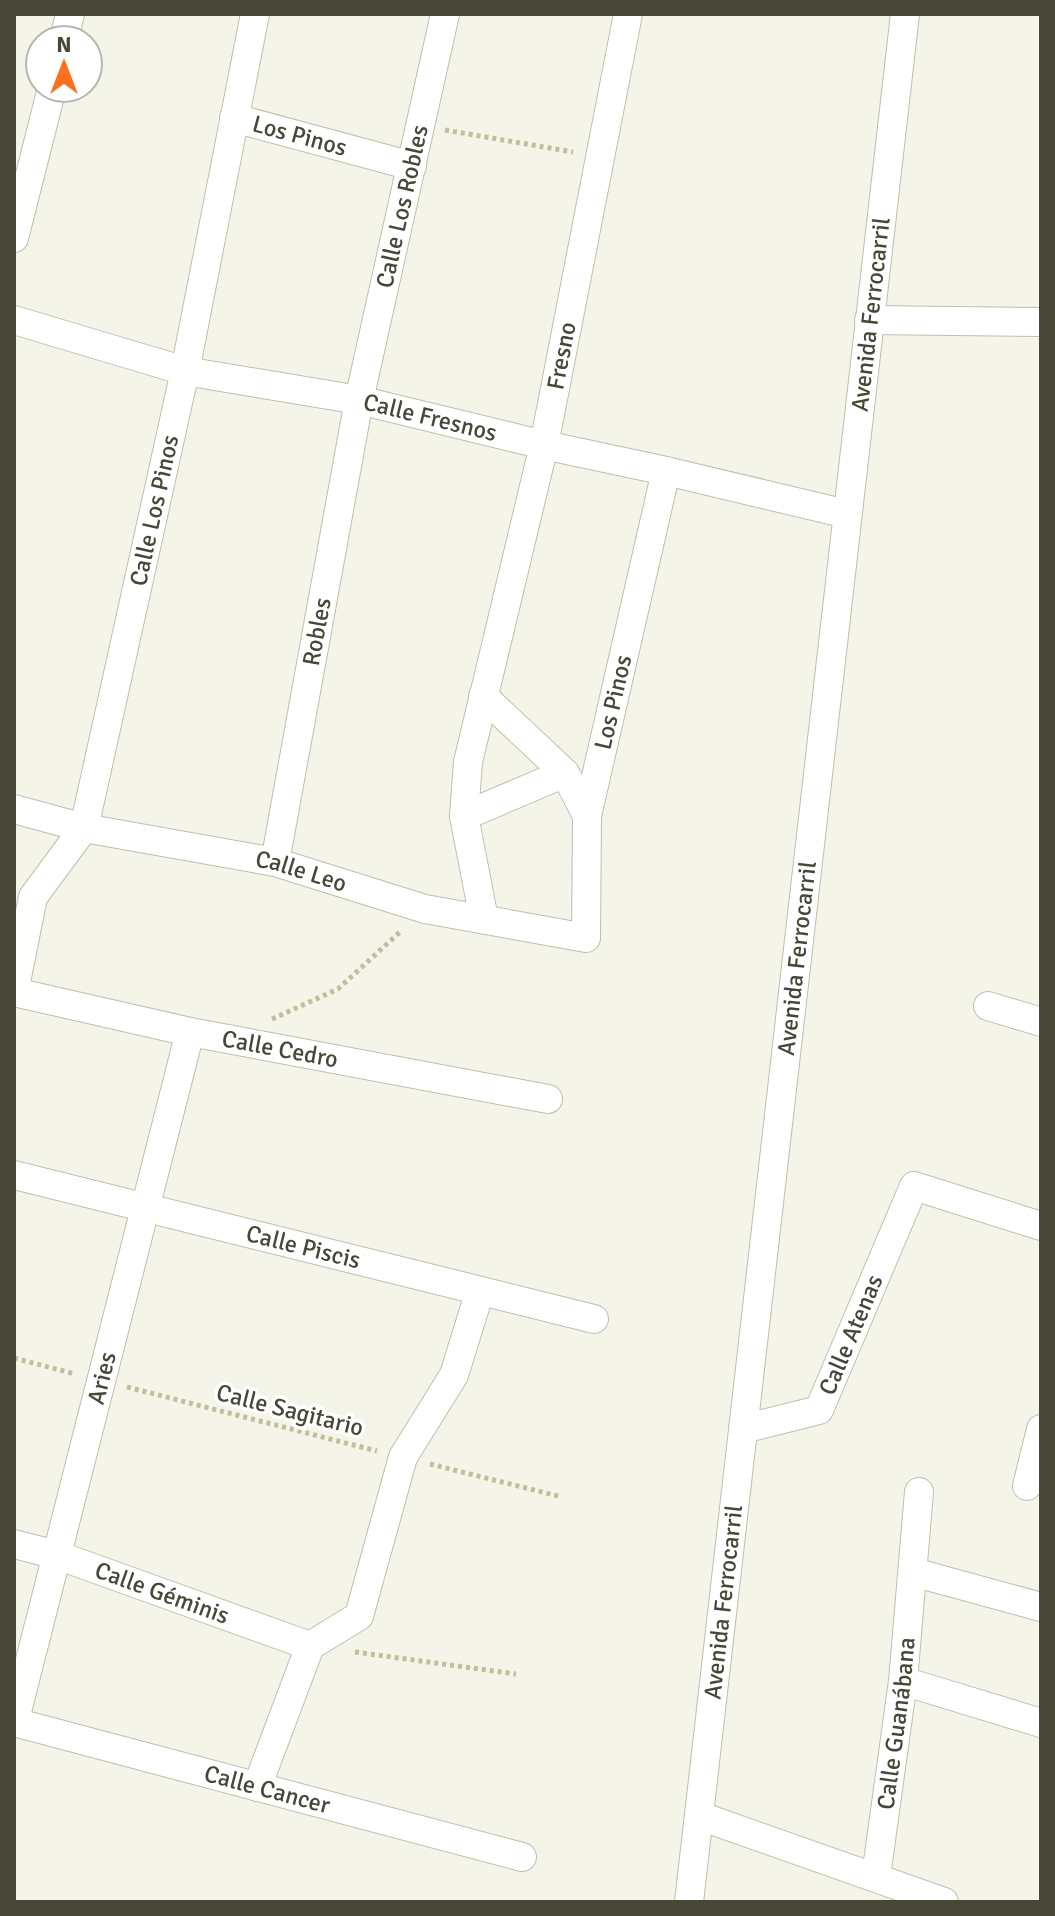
<svg xmlns="http://www.w3.org/2000/svg" width="1055" height="1916" viewBox="0 0 1055 1916" font-family="Signika,sans-serif">
	<style>
		.lines { fill: none; stroke-linecap: round; stroke-linejoin: round }
		.street-casing { stroke: #c0beac; stroke-width: 30 }
		.path { stroke: #c2be9d; stroke-width: 5; stroke-dasharray: 4 4; stroke-linecap: butt }
		.street { stroke: #fff; stroke-width: 28 }
		.labels { text-anchor: middle; dominant-baseline: central; stroke-width: 7; stroke-linejoin: round; paint-order: stroke }
		.street-label { font-size: 24px; fill: #484637; stroke: #fff }
	</style>
	<rect width="100%" height="100%" fill="#f4f4e9"/>
	<g class="lines">
		<defs>
			<g id="street">
				<path d="M 64,40 L 70,14"/>
				<path id="s1" d="M 234,118 L 412,166"/>
				<path d="M 14,238 L 52,88"/>
				<path id="s2" d="M 14,320 L 185,371 L 359,400 L 544,445 L 666,471 L 847,514"/>
				<path d="M 869,320 L 1041,322"/>
				<path d="M 483,696 L 565,773 L 587,816"/>
				<path id="s3" d="M 14,809 L 84,828 L 275,862 L 425,909 L 586,938 L 587,816 L 666,471"/>
				<path d="M 464,816 L 565,773"/>
				<path id="s4" d="M 275,862 L 359,400 L 445,14"/>
				<path id="s5" d="M 484,919 L 464,816 L 468,762 L 544,445 L 628,14"/>
				<path id="s6" d="M 14,992 L 33,897 L 84,828 L 185,371 L 255,14"/>
				<path id="s7" d="M 14,992 L 190,1032 L 548,1099"/>
				<path d="M 988,1006 L 1041,1022"/>
				<path id="s8" d="M 14,1175 L 594,1319"/>
				<path id="s9" d="M 743,1429 L 819,1410 L 914,1186 L 1041,1226"/>
				<path d="M 1027,1486 L 1041,1429"/>
				<path id="s10" d="M 14,1544 L 57,1555 L 310,1646"/>
				<path d="M 913,1572 L 1041,1607"/>
				<path d="M 903,1681 L 1041,1723"/>
				<path id="s11" d="M 14,1722 L 522,1857"/>
				<path id="s12" d="M 14,1723 L 190,1032"/>
				<path d="M 257,1787 L 310,1646 L 359,1616 L 403,1457 L 454,1375 L 480,1291"/>
				<path d="M 700,1816 L 944,1902"/>
				<path id="s13" d="M 876,1876 L 903,1681 L 919,1492"/>
				<path id="s14" d="M 689,1902 L 905,14"/>
			</g>
		</defs>
		<use href="#street" class="street-casing"/>
		<path class="path" d="M 445,130 L 573,152
			M 272,1019 L 338,989 L 401,931
			M 14,1358 L 75,1374
			M 127,1387 L 377,1451
			M 430,1464 L 558,1496
			M 355,1652 L 516,1674"/>
		<use href="#street" class="street"/>
	</g>
	<g class="labels">
		<g class="street-label">
			<text stroke="none"><textPath href="#s1" startOffset="68">Los Pinos</textPath></text>
			<text stroke="none"><textPath href="#s4" startOffset="668">Calle Los Robles</textPath></text>
			<text stroke="none"><textPath href="#s14" startOffset="1598">Avenida Ferrocarril</textPath></text>
			<text stroke="none"><textPath href="#s5" startOffset="576">Fresno</textPath></text>
			<text stroke="none"><textPath href="#s2" startOffset="428">Calle Fresnos</textPath></text>
			<text stroke="none"><textPath href="#s6" startOffset="508">Calle Los Pinos</textPath></text>
			<text stroke="none"><textPath href="#s4" startOffset="234">Robles</textPath></text>
			<text stroke="none"><textPath href="#s3" startOffset="826">Los Pinos</textPath></text>
			<text stroke="none"><textPath href="#s3" startOffset="294">Calle Leo</textPath></text>
			<text stroke="none"><textPath href="#s14" startOffset="950">Avenida Ferrocarril</textPath></text>
			<text stroke="none"><textPath href="#s7" startOffset="272">Calle Cedro</textPath></text>
			<text stroke="none"><textPath href="#s8" startOffset="298">Calle Piscis</textPath></text>
			<text stroke="none"><textPath href="#s9" startOffset="160">Calle Atenas</textPath></text>
			<text stroke="none"><textPath href="#s12" startOffset="356">Aries</textPath></text>
			<text transform="translate(290 1410) rotate(14)">Calle Sagitario</text>
			<text stroke="none"><textPath href="#s10" startOffset="156">Calle Géminis</textPath></text>
			<text stroke="none"><textPath href="#s14" startOffset="302">Avenida Ferrocarril</textPath></text>
			<text stroke="none"><textPath href="#s13" startOffset="154">Calle Guanábana</textPath></text>
			<text stroke="none"><textPath href="#s11" startOffset="262">Calle Cancer</textPath></text>
		</g>
	</g>
	<rect width="1055" height="1916" fill="none" stroke="#484637" stroke-width="32"/>
	<g transform="translate(64 64)"><circle r="38" fill="#ffffff" stroke="#b6b5af" stroke-width="2"/>
	<path d="M0-6L14 30L0 20L-14 30Z" fill="#f9721b"/>
	<text y="-12" font-size="22" font-weight="bold" text-anchor="middle" fill="#484637">N</text>
	</g>
</svg>
